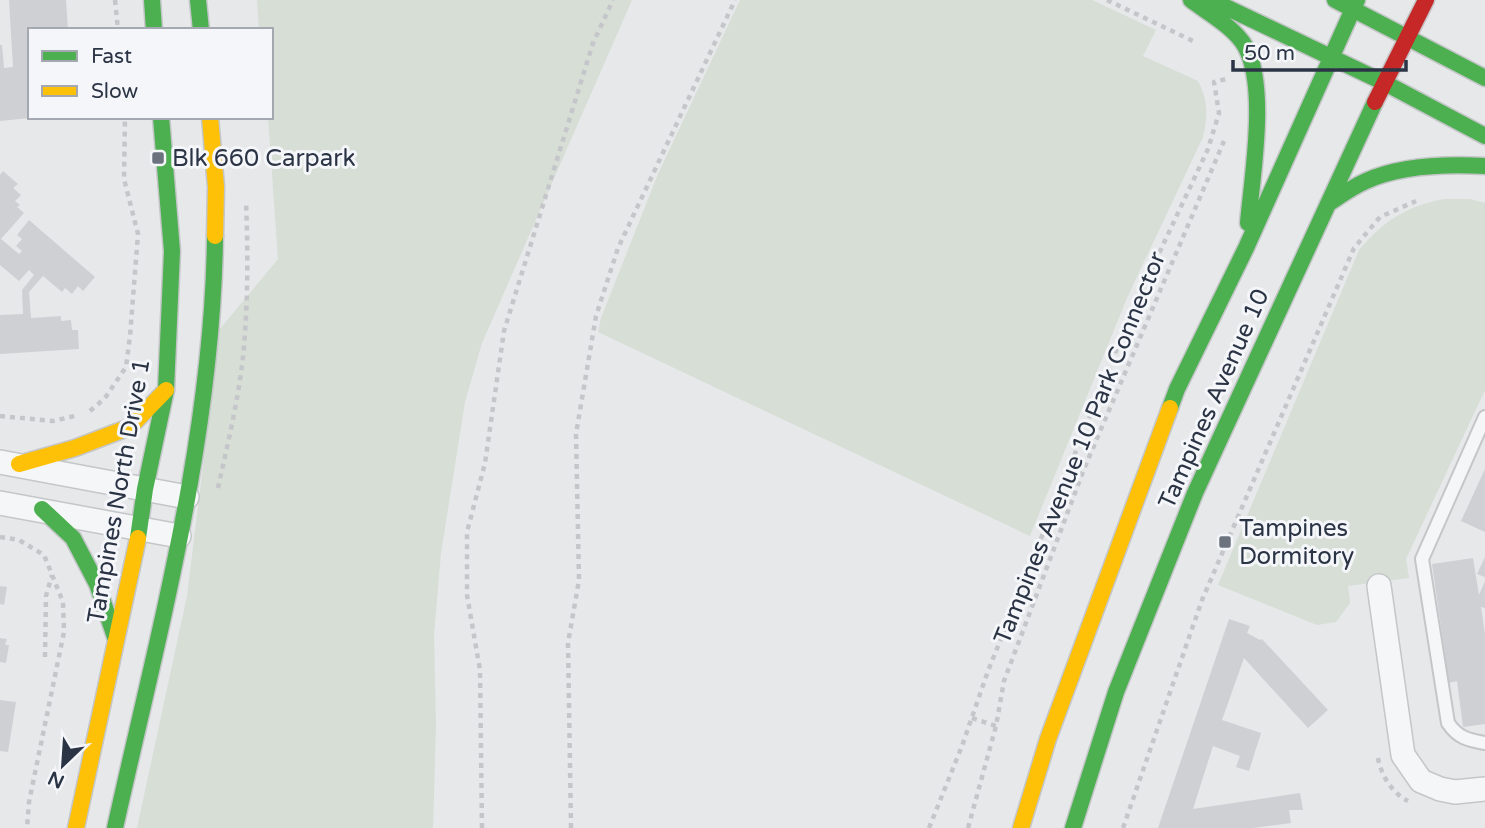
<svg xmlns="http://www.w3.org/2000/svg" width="1485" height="828" viewBox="0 0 1485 828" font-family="'Varela Round',sans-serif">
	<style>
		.green { fill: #d6ded6 }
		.building { fill: #ced0d3 }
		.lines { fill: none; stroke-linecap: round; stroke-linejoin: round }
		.lane-casing { stroke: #c4c6c8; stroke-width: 16 }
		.street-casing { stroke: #c4c6c8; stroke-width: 26 }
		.fast-casing { stroke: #c4c6c8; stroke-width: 19 }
		.slow-casing { stroke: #c4c6c8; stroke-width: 19 }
		.jam-casing { stroke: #c4c6c8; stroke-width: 19 }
		.path { stroke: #c5c6ca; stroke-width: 4.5; stroke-dasharray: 5 5; stroke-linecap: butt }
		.lane { stroke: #f5f6f7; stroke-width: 12 }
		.street { stroke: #f5f6f7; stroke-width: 23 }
		.fast { stroke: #4caf50; stroke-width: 16 }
		.slow { stroke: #ffc107; stroke-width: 16 }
		.jam { stroke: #c62828; stroke-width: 16 }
		.poi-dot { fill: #6c737f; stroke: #f4f6f9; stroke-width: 2.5 }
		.labels { text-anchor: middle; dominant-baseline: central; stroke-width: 6; stroke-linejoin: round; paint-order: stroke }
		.poi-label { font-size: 24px; fill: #2b3445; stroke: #f4f6f9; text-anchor: start }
		.street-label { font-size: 24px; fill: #2b3445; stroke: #f4f6f9 }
	</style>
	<rect width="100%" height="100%" fill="#e6e8ea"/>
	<path class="green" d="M 257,0 L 632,0 L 482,343 L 465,402 L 441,553 L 434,634 L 436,725 L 433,828 L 137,828 L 187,596 L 208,425 L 215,335 L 278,259 L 268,117 L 271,117 L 271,30 L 259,30 Z
		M 740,0 L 1092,0 L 1156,30 L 1143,56 L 1198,81 C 1208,100 1208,116 1203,137 L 1127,298 L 1030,536 L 598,332 L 601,318 L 658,174 Z
		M 1444,199 L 1470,199 L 1485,203 L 1485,390 L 1406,559 L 1409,578 L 1348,586 L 1350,603 L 1336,622 L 1317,625 L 1218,585 L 1359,250 C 1385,220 1405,207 1444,199 Z"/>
	<path class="building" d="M 9,0 L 66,0 L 68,30 L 30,30 L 30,118 L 0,121 L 0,45 L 2,45 L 4,68 L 13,67 Z
		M 3,171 L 18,184 L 13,188 L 21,195 L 15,201 L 20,205 L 17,207 L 24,213 L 1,239 L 19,254 L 22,251 L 16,246 L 22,239 L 17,235 L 29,220 L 95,277 L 83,291 L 78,286 L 72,294 L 65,288 L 62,292 L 43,276 L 29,292 L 31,318 L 61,316 L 61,321 L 71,320 L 72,330 L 78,330 L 79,349 L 0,354 L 0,315 L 23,314 L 22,290 L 34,275 L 29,270 L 19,281 L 0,265 L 0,175 Z
		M 1485,469 L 1485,532 L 1461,521 Z
		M 1485,557 L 1485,577 L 1477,574 Z
		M 1473,558 L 1479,595 L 1485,581 L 1485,608 L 1481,607 L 1485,634 L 1485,724 L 1463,727 L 1457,681 L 1449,683 L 1432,564 Z
		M 0,586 L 7,587 L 4,605 L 0,604 Z
		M 1229,619 L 1250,626 L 1247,633 L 1260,640 L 1262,639 L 1328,710 L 1308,728 L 1244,658 L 1222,720 L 1261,733 L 1249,771 L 1236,767 L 1240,756 L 1213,746 L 1193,809 L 1300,793 L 1303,810 L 1289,810 L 1291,823 L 1253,828 L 1158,828 Z
		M 0,638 L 7,639 L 5,645 L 9,645 L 6,663 L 0,662 Z
		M 0,700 L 16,702 L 8,752 L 0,751 Z"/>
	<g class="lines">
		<defs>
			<path id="lane" d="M 1485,417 L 1422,559 L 1448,723 C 1458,738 1468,740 1485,743"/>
			<path id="street" d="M 0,462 L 187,497
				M 0,503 L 179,536
				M 1379,586 L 1403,755 L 1421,781 L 1440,789 L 1455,792 L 1485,789"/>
			<path id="fast" d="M 152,0 L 154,30
				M 198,0 L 201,30
				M 1191,0 C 1208,13 1234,27 1245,46 C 1268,86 1252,177 1248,223
				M 1211,0 L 1385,83 L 1485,136
				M 1335,0 L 1485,78
				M 1328,204 C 1340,196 1352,187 1366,181 C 1401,165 1447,164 1485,166
				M 1170,408 L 1177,389 L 1246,248 L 1357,0
				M 42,509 L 73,538 L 97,584 L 115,637
				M 138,538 L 145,489 L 166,390 L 172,251 L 161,117
				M 115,828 C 158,634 213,436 215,236
				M 1073,828 L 1116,692 L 1195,493 L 1375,102"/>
			<path id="slow" d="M 210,117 L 216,187 L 215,236
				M 19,464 L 75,448 L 130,427 L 166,390
				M 76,828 L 138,538
				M 1021,828 L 1048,739 L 1170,408"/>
			<path id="jam" d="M 1375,102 L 1426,0"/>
		</defs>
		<use href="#lane" class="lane-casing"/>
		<use href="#street" class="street-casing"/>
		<use href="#fast" class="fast-casing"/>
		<use href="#slow" class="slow-casing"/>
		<use href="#jam" class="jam-casing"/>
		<path class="path" d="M 115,0 L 118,30
			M 1107,0 L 1193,41
			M 90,411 L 105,398 L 126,367 L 130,336 L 138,234 L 124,179 L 125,117
			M 0,416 L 53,421 L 79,415
			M 218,488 C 228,442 240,394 244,346 C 248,298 248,250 246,202
			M 0,537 L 19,540 L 44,555 L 63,602 L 64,632 L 29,802 L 27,828
			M 45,657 L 46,596 L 52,575
			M 972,718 L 996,726
			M 1378,758 C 1381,775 1392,793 1408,801
			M 482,828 L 480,670 L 467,595 L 467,532 L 485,463 L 504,331 L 593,43 L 613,0
			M 571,828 L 568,643 L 579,580 L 576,434 L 596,316 L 618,248 L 735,0
			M 929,828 L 962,746 L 988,671 L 1132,311 L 1208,149 L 1219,113 L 1214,82 L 1226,79
			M 968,828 L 996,726 L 1004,681 L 1084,469 L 1224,141
			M 1123,828 L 1202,600 L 1354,248 L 1380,217 L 1416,201"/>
		<use href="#lane" class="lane"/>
		<use href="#street" class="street"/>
		<use href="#fast" class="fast"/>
		<use href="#slow" class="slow"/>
		<use href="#jam" class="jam"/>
	</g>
	<g class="poi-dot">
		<rect x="151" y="151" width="14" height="14" rx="3.5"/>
		<rect x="1218" y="535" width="14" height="14" rx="3.5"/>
	</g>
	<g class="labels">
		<g class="poi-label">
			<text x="172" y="158">Blk 660 Carpark</text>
			<text x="1239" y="528">Tampines<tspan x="1239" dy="28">Dormitory</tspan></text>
		</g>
		<g class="street-label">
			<text transform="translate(1214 399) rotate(-66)">Tampines Avenue 10</text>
			<text transform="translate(1080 448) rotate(-68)">Tampines Avenue 10 Park Connector</text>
			<text transform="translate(119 491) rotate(-80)">Tampines North Drive 1</text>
		</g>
	</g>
	<rect x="28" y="28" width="245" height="91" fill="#f4f6f9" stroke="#a4a8b1" stroke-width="2"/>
	<rect x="42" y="51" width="35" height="10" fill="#4caf50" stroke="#a4a8b1" stroke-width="2"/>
	<text x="91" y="63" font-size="21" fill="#2b3445">Fast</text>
	<rect x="42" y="86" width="35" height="10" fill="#ffc107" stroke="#a4a8b1" stroke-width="2"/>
	<text x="91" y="98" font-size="21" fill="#2b3445">Slow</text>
	<g transform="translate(63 765) rotate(205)" stroke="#f4f6f9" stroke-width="5" paint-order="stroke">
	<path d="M0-5L12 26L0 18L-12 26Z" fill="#2b3445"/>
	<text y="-10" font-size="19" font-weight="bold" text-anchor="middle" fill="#2b3445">N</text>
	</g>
	<path d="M1233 60v10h173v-10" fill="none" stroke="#2b3445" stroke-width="3.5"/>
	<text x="1244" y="60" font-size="21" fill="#2b3445" stroke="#f4f6f9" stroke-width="5" paint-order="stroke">50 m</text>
</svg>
